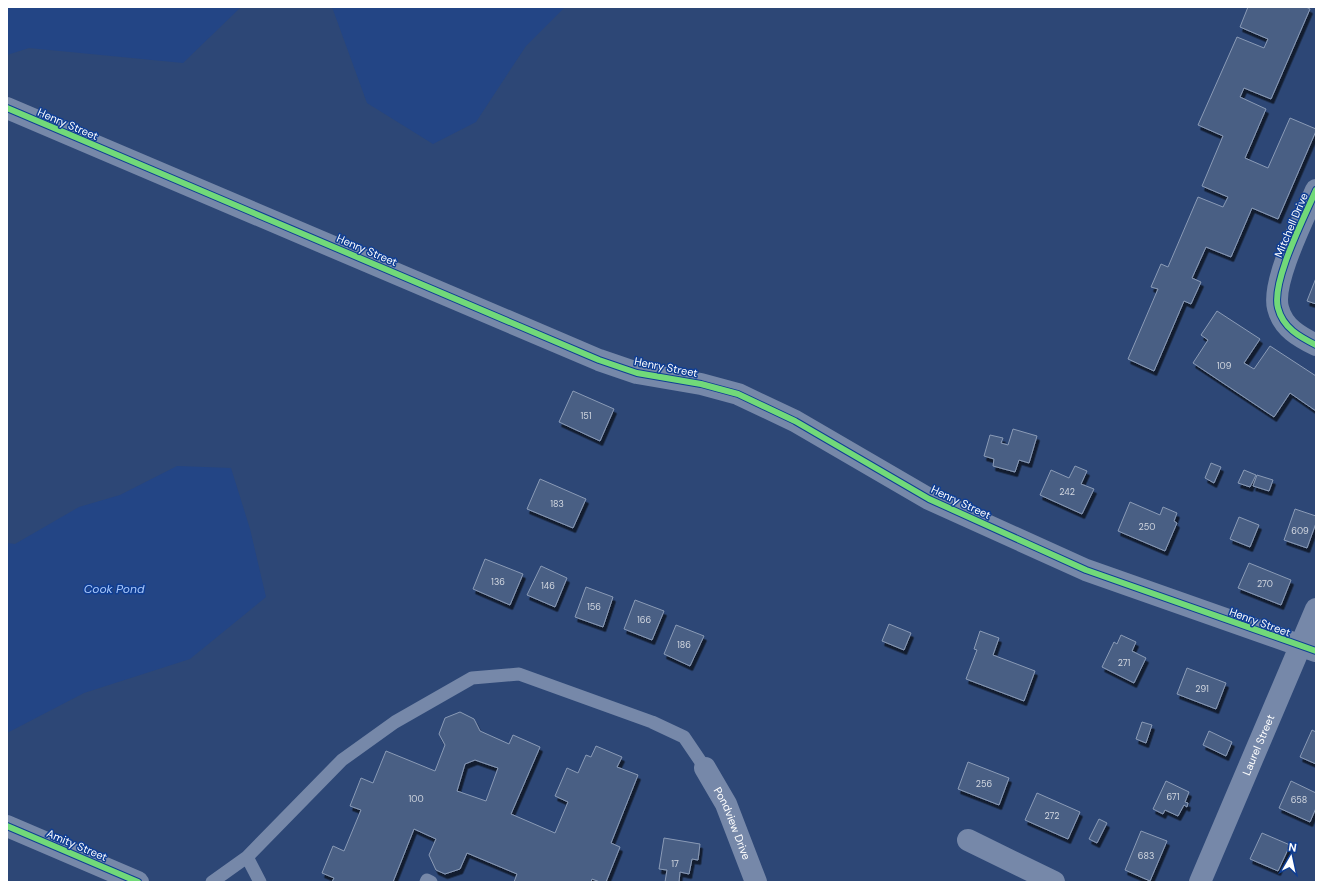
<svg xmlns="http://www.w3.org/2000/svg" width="1323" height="889" viewBox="0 0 1323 889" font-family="'DM Sans',sans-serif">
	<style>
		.water { fill: #234585 }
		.building { fill: #495e84; stroke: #8a9bb6; fill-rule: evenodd; filter: url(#shadow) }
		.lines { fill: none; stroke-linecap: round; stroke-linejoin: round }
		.service { stroke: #7688a9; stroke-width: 13 }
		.minor { stroke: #7688a9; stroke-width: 22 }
		.tertiary { stroke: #7688a9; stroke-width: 22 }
		.cycleway-casing { stroke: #0f3e94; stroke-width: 8 }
		.cycleway { stroke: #71d979; stroke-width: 6 }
		.labels { text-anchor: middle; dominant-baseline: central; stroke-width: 3; stroke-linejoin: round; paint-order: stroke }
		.number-label { font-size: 9px; fill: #d2d7e0 }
		.street-label { font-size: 11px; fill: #fff; stroke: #0f3e94 }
		.water-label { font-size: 12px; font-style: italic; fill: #a8c7fb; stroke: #0f3e94 }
	</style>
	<defs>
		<filter id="shadow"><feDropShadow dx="2.5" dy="4.5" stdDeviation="0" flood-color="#0009"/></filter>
	</defs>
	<rect width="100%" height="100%" fill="#2d4776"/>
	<path class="water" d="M 7,7 L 241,7 L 183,63 L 29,48 L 7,55 Z
		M 332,7 L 565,7 L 526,46 L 476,122 L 433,144 L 367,103 Z
		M 177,466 L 231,468 L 250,529 L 266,597 L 190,659 L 84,693 L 7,733 L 7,543 L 15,544 L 79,507 L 120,495 Z"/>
	<path class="building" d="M 1248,7 L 1306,7 L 1310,9 L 1271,99 L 1244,88 L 1240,97 L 1266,109 L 1245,158 L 1268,168 L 1290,118 L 1316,129 L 1316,131 L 1278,219 L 1252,208 L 1231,257 L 1206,247 L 1192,278 L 1201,282 L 1191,304 L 1184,301 L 1154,371 L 1128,359 L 1158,289 L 1151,287 L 1161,264 L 1168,267 L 1198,197 L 1223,207 L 1228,197 L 1202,186 L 1223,136 L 1198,125 L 1237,37 L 1264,48 L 1268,39 L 1240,27 Z
		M 1316,278 L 1316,304 L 1307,301 Z
		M 1217,311 L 1260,339 L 1244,363 L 1254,369 L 1270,346 L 1316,376 L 1316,411 L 1290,393 L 1274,417 L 1193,363 L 1208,340 L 1201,335 Z
		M 573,391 L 614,409 L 600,441 L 559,422 Z
		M 1013,429 L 1037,436 L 1029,463 L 1019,460 L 1015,472 L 993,466 L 994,459 L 984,456 L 990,435 L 1003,438 L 1001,443 L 1008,445 Z
		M 1211,463 L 1221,467 L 1214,483 L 1205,478 Z
		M 1075,466 L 1087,471 L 1081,484 L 1094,489 L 1082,514 L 1040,495 L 1051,470 L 1069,478 Z
		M 1244,470 L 1256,475 L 1250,487 L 1238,483 Z
		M 1257,475 L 1273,480 L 1269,491 L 1253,486 Z
		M 540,479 L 586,499 L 573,528 L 527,509 Z
		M 1130,502 L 1160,515 L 1163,507 L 1177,513 L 1174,521 L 1177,523 L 1165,551 L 1118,531 Z
		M 1295,509 L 1316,516 L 1316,523 L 1307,548 L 1284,540 Z
		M 1239,517 L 1259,525 L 1250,547 L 1230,539 Z
		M 485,559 L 523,574 L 510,605 L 473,589 Z
		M 1249,563 L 1291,580 L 1281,605 L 1238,588 Z
		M 541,566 L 567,578 L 555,607 L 527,595 Z
		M 586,587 L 613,597 L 603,627 L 575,617 Z
		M 635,600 L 664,611 L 652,640 L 624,629 Z
		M 889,624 L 911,633 L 904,650 L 882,641 Z
		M 676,625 L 704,636 L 690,666 L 664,654 Z
		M 980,631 L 999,638 L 993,655 L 1035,671 L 1024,701 L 966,679 L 977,650 L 974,649 Z
		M 1121,635 L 1136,642 L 1132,651 L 1146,658 L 1134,683 L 1102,667 L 1114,642 L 1117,644 Z
		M 1187,668 L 1226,683 L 1216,709 L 1177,694 Z
		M 460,712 L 474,719 L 480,731 L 509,744 L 513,735 L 540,747 L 511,814 L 555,833 L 568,802 L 555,796 L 567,768 L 578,773 L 586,755 L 591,757 L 596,746 L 622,757 L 617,767 L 638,775 L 611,843 L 620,847 L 606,882 L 600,882 L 592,879 L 591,882 L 514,882 L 517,874 L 467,853 L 460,869 L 445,874 L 436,870 L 429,855 L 436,839 L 414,829 L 393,882 L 332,882 L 334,878 L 322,873 L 333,846 L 344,851 L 361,810 L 350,806 L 361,778 L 373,783 L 386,751 L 435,771 L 445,745 L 439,734 L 445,718 ZM 475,760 L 498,768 L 486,801 L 457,791 L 465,764 Z
		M 1142,722 L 1152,725 L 1146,743 L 1136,739 Z
		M 1312,730 L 1316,732 L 1316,764 L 1300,757 Z
		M 1209,731 L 1232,742 L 1226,756 L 1203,745 Z
		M 968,762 L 1009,778 L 999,805 L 958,789 Z
		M 1166,781 L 1189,792 L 1185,802 L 1188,803 L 1187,807 L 1184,805 L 1178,816 L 1165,810 L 1163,814 L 1153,809 Z
		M 1291,781 L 1316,793 L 1316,808 L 1310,822 L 1279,808 Z
		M 1037,793 L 1080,812 L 1068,839 L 1025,820 Z
		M 1099,819 L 1107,823 L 1097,843 L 1089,839 Z
		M 1141,831 L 1167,841 L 1150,881 L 1125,870 Z
		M 1262,833 L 1290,845 L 1278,871 L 1250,859 Z
		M 664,838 L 700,844 L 698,860 L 692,859 L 689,874 L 680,872 L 679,882 L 665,882 L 667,870 L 659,869 Z"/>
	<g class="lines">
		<path class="service" d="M 247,857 L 342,760 L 395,722 L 472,678 L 519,674 L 652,722 L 684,737 L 705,768
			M 212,882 L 247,857 L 260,882
			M 426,882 L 427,880 L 431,882"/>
		<g class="minor">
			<path d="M 7,108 L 599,360 L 637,373 L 701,384 L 738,394 L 795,421 L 929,499 L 1086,570 L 1316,651"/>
			<path d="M 1316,190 C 1305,216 1271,282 1278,308 C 1283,328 1300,337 1316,345"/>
			<path id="s1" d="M 705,768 L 726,804 L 756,882"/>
			<path d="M 7,826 L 138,882"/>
			<path d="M 968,840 L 1054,882"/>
		</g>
		<path class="tertiary" id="s2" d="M 1200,882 L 1316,609"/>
		<defs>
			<path id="cycleway" d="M 7,108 L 599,360 L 637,373 L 701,384 L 738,394 L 795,421 L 929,499 L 1086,570 L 1316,651
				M 1316,190 C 1305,216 1271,282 1278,308 C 1283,328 1300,337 1316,345
				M 7,826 L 138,882"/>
		</defs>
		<use href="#cycleway" class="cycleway-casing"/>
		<use href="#cycleway" class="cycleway"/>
	</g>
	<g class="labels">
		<g class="number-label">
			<text x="1224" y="366">109</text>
			<text x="586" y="416">151</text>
			<text x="1067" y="492">242</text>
			<text x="557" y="504">183</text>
			<text x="1147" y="527">250</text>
			<text x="1300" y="531">609</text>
			<text x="498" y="582">136</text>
			<text x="1265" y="584">270</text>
			<text x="548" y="586">146</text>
			<text x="594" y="607">156</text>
			<text x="644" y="620">166</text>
			<text x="684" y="645">186</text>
			<text x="1124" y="663">271</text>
			<text x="1202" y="689">291</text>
			<text x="984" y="784">256</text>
			<text x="1173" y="797">671</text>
			<text x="416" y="799">100</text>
			<text x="1299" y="800">658</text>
			<text x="1052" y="816">272</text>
			<text x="1146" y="856">683</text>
			<text x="675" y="864">17</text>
		</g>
		<g class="street-label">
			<text transform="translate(68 124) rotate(23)">Henry Street</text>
			<text transform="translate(1291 225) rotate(-67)">Mitchell Drive</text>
			<text transform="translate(367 250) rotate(23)">Henry Street</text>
			<text transform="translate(666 367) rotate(11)">Henry Street</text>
			<text transform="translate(961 502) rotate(25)">Henry Street</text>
			<text transform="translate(1260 622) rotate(20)">Henry Street</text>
			<text stroke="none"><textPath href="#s2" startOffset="149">Laurel Street</textPath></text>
			<text stroke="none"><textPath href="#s1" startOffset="62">Pondview Drive</textPath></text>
			<text transform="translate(77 845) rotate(23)">Amity Street</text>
		</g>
		<g class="water-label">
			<text x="114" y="589">Cook Pond</text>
		</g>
	</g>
	<rect width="1323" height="889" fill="none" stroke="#ffffff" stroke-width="16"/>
	<g transform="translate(1291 857) rotate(9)" stroke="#0f3e94" stroke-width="3" paint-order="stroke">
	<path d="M0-3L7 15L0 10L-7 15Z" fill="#ffffff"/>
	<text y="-6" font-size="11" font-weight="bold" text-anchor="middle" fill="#ffffff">N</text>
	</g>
</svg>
